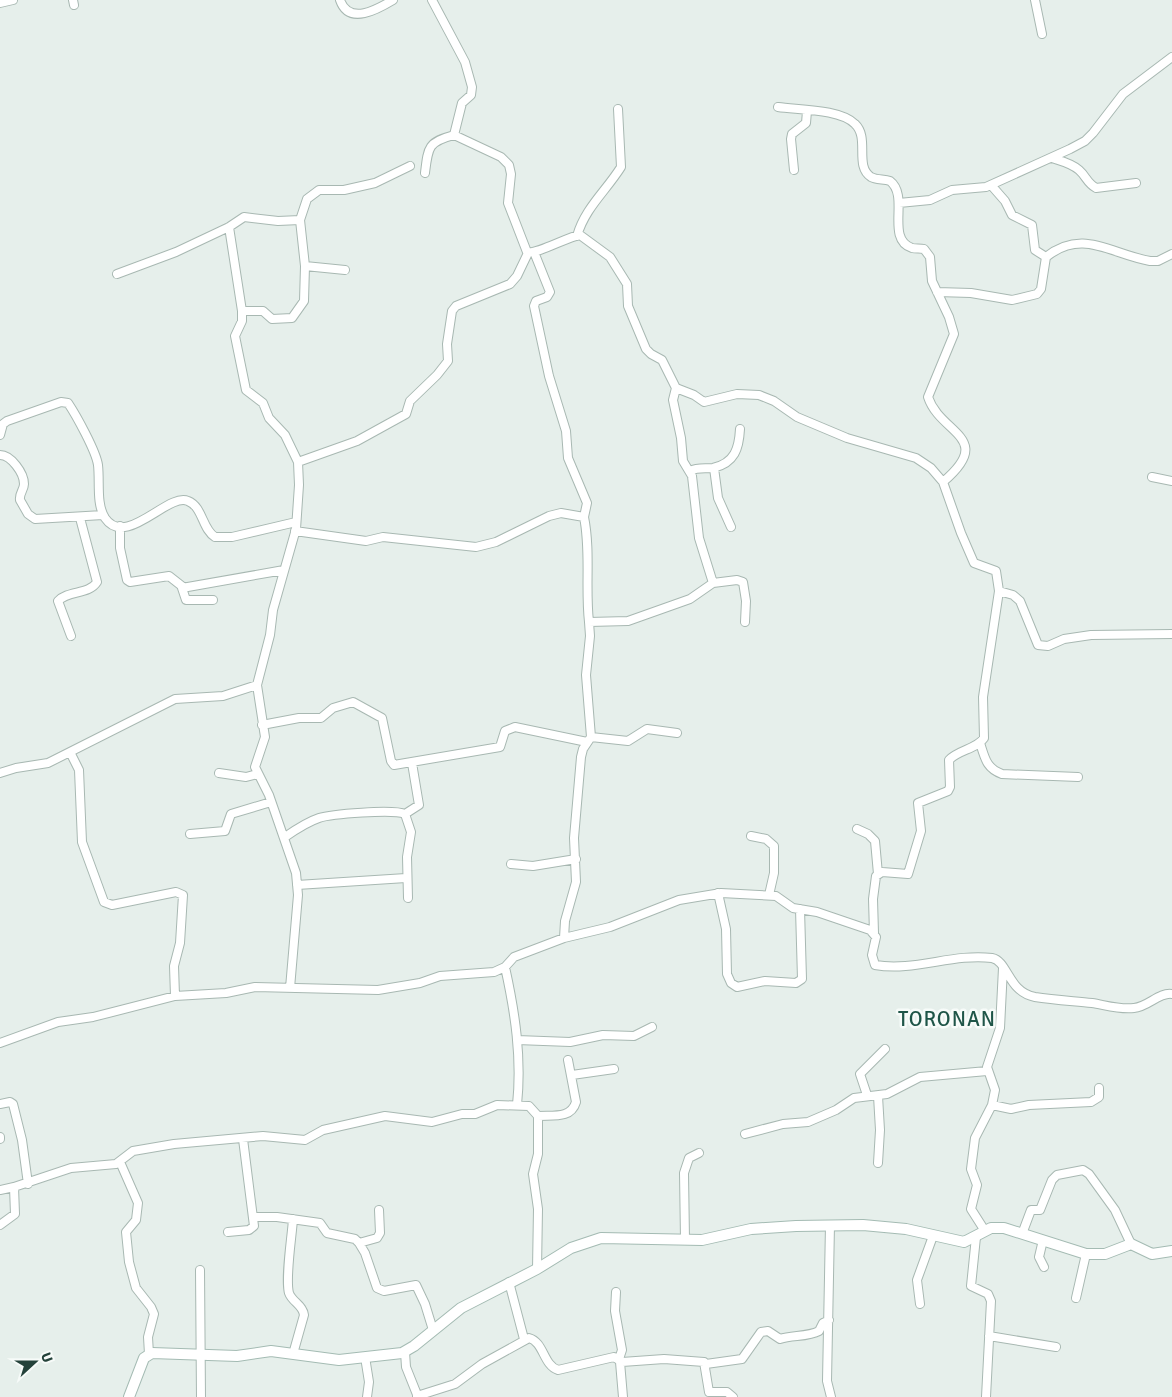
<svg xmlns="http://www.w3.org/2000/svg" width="1172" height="1397" viewBox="0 0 1172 1397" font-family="Signika,sans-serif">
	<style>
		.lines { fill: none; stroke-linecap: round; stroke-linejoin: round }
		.street-casing { stroke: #a8b8b2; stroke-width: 10 }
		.secondary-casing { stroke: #a4bbb3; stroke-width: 12 }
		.street { stroke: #fff; stroke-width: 8 }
		.secondary { stroke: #fff; stroke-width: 10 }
		.labels { text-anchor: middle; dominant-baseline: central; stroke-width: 5; stroke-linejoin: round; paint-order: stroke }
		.quarter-label { font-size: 21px; letter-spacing: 1px; fill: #1f5548; stroke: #f7fbf9 }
	</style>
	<rect width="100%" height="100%" fill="#e6efeb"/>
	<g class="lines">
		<defs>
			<path id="street" d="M 73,0 L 74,5
				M 340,0 C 349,26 378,9 393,0
				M 432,0 L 465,62 L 472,87 L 471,95 L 462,103 L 454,135 L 501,157 L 509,165 L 511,174 L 508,203 L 527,252 C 536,255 567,237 580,235 L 610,257 L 627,284 L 628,306 L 646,349 L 651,354 L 662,360 L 676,388 L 694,395 L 704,402 L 737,394 L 759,395 L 774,401 L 797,417 L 847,438 L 916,458 L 931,468 L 943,482 L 961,533 L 974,563 L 996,571 L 999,591 L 1013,595 L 1020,601 L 1038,645 L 1048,646 L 1064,639 L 1091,635 L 1172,634
				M 1035,0 L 1042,34
				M 0,3 L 13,0
				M 778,107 C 799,110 840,109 855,124 C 870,138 854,166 871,177 C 876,180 884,179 890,181 C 910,196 885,239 912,248 C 916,249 920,248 924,249 L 930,257 L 932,281 L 949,317 L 954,334 L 928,397 C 940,434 996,437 943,482
				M 1052,158 C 1061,161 1071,163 1079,170 C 1086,176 1087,183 1096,188 L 1136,183
				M 794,170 L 791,139 L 792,134 L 806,123 L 807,111
				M 425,173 C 428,147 428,142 454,135
				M 991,185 L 1005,201 L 1012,215 L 1032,225 L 1035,250 L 1046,257
				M 899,203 L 930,200 L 952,190 L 986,187 L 1070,149 L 1085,141 L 1093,133 L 1123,94 L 1172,57
				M 300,220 L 307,199 L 319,190 L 344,190 L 375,183 L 410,166
				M 229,227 L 242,311 L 242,321 L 235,336 L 246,390 L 263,403 L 269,418 L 285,435 L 298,462
				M 577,236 C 585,208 606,191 621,167 L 618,109
				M 534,252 L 550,292 L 547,297 L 536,301 L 534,306 L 549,376 L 566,431 L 568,458 L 587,503 L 584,517
				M 117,274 L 176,252 L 229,227 L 244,217 L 278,221 L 300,220 L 305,266 L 345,270
				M 937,292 L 971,293 L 1012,300 L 1037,294 L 1041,289 L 1046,257 C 1083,228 1110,254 1150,261 L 1158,261 L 1172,254
				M 242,311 L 263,311 L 272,319 L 292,318 L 304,301 L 305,266
				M 0,435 L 3,424 L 7,421 L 61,402 L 68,403 C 76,415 96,451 98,465 C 100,482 96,504 105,518 C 126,549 168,492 188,501 C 203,507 202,529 215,537 L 232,537 L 296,522
				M 0,455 C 11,455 24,473 24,484 C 24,490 19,493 20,500 L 28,514 L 35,519 L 103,515
				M 714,468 L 718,498 L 731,527
				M 690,471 C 698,467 705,469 713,468 C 735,463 739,448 740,429
				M 1152,477 L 1172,481
				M 120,526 L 120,548 L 127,580 L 130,582 L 169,576 L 183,587
				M 295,531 L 366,541 L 383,537 L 476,547 L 496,542 L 549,516 L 561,513 L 584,517 C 591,552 585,587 589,622 L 628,621 L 690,599 L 713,583 L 699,538 L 692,476 L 683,461 L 681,438 L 673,400 L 676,388
				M 713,583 L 737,580 L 743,582 L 746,601 L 745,622
				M 213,600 L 186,600 L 182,588 L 284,570
				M 71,636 L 58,601 C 68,590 89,595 97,582 L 80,518
				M 262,725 L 299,718 L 321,718 L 333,708 L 353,702 L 382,718 L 391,761 L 394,765 L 500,747 L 505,731 L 515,727 L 587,742
				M 591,737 L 628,741 L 647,729 L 677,733
				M 980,743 C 985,758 986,768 1002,774 L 1078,777
				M 70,752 L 79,770 L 82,842 L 104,902 L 112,905 L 176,892 L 183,895 L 180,943 L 174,966 L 175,996
				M 0,773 L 16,768 L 48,763 L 175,699 L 223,696 L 257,685
				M 219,773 L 246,777 L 257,774
				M 405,814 L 419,805 L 412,763
				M 857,829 L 868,834 L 875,841 L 878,874
				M 190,834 L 225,831 L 231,814 L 271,802
				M 751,836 L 766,839 L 774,846 L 774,873 L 769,895
				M 285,837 C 295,830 307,822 319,818 C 331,814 393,809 405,814 L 411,832 L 407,857 L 408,898
				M 511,864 L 533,866 L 576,859
				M 297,885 L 406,878
				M 718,893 L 726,929 L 727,974 L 731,983 L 737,987 L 765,981 L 796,983 L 802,979 L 800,909
				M 874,933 L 873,899 L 876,876 L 882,872 L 908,874 L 921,831 L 918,803 L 948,791 L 950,787 L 949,760 C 958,750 977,749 984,738 L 983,697 L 999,591
				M 564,938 L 565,921 L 576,882 L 574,838 L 581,757 L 583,749 L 591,737 L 586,675 L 590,636 L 589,622
				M 505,967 C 515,1012 522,1058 517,1105
				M 290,988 L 298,895 L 296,873 L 269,795 L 255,767 L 265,737 L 257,685 L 270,635 L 273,610 L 296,529 L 299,485 L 298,462 L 357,441 L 406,414 L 410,401 L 437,375 L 448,361 L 447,344 L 452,311 L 456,306 L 510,284 L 517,276 L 528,253
				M 517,1040 L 570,1042 L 603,1035 L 634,1036 L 652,1027
				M 0,1043 L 58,1022 L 93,1017 L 175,996 L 226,993 L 255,987 L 378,990 L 420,983 L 440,976 L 494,972 L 505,967 L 514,957 L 564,938 L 610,927 L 679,900 L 721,893 L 776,896 L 793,908 L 817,912 L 870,930 L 876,937 L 872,955 L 875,965 C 914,972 953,953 992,958 C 1008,961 1008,992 1035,997 C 1054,1000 1073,1001 1092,1003 C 1105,1005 1120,1010 1134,1008 C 1148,1007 1159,992 1172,994
				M 572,1075 L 614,1069
				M 867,1095 L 860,1074 L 885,1049
				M 878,1096 L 880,1130 L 878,1163
				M 0,1104 L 10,1102 L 13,1104 L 22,1140 L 28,1184
				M 992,1105 L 1011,1109 L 1029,1105 L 1091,1102 L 1099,1097 L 1099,1088
				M 538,1116 C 553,1115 571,1119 576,1102 L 568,1060
				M 745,1134 L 783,1124 L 808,1122 L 836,1110 L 854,1098 L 887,1094 L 920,1077 L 987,1071
				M 0,1137 L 0,1139
				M 120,1162 L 138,1203 L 136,1220 L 126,1232 L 129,1262 L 136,1288 L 151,1307 L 154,1314 L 148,1337 L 149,1354
				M 0,1190 L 14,1187
				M 254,1217 L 277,1217 L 320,1223 L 327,1233 L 355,1239 L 359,1243 L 365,1253 L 377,1288 L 384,1291 L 416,1285 L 425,1304 L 433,1330
				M 293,1219 C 292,1236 285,1278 289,1293 C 292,1302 303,1305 304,1315 L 293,1354
				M 0,1225 L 15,1214 L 14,1187 L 71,1168 L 116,1164 L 133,1151 L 174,1144 L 263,1136 L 305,1140 L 323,1130 L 385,1116 L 432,1122 L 462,1114 L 475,1114 L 497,1105 L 529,1106 L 538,1116 L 538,1154 L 533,1174 L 538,1209 L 537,1269
				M 830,1225 L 827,1381 L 831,1397
				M 985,1231 L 971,1209 L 977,1185 L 971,1169 L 975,1138 L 992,1105 L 995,1090 L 987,1067 L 1000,1028 L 1003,968
				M 228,1232 L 249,1230 L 254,1226 L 243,1139
				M 1022,1234 L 1031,1210 L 1040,1210 L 1052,1180 L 1057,1175 L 1083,1170 L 1089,1174 L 1115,1210 L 1131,1244
				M 976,1237 L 971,1286 L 988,1294 L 991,1301 L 986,1397
				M 685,1240 L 684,1173 L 689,1158 L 699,1153
				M 1043,1240 L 1039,1257 L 1044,1267
				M 359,1243 L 377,1238 L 380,1233 L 379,1210
				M 200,1270 L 201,1397
				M 509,1282 L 524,1339
				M 616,1292 L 615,1311 L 622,1350 L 619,1359
				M 1076,1298 L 1086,1254
				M 920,1304 L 917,1280 L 933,1236
				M 989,1336 L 1056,1347
				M 405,1352 L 406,1367 L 418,1397
				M 365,1357 L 369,1382 L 367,1397
				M 620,1362 L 623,1397
				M 706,1364 L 742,1359 L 761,1332 L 768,1331 L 780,1339 C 792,1335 808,1337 819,1331 L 823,1323 L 829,1320
				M 417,1396 L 455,1384 L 482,1364 L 529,1338 C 544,1342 543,1365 558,1370 L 614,1357 L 622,1362 L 664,1359 L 704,1362 L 709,1392 L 727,1392 L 733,1397"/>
			<path id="secondary" d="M 129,1397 L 144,1358 L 152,1353 L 237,1356 L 271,1351 L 339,1360 L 402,1353 L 414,1346 L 461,1308 L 537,1269 L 571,1248 L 601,1238 L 702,1240 L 751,1229 L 796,1226 L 863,1225 L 906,1229 L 964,1242 L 991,1228 L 1004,1228 L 1086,1254 L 1105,1254 L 1131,1244 L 1152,1254 L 1172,1251"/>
		</defs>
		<use href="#street" class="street-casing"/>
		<use href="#secondary" class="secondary-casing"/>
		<use href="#street" class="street"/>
		<use href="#secondary" class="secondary"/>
	</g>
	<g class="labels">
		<g class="quarter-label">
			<text x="947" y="1019">TORONAN</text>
		</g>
	</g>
	<g transform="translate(35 1362) rotate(69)" stroke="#f7fbf9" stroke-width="4" paint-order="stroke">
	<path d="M0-4L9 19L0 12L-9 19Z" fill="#24423a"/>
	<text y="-8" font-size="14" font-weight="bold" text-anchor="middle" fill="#24423a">U</text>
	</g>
</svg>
